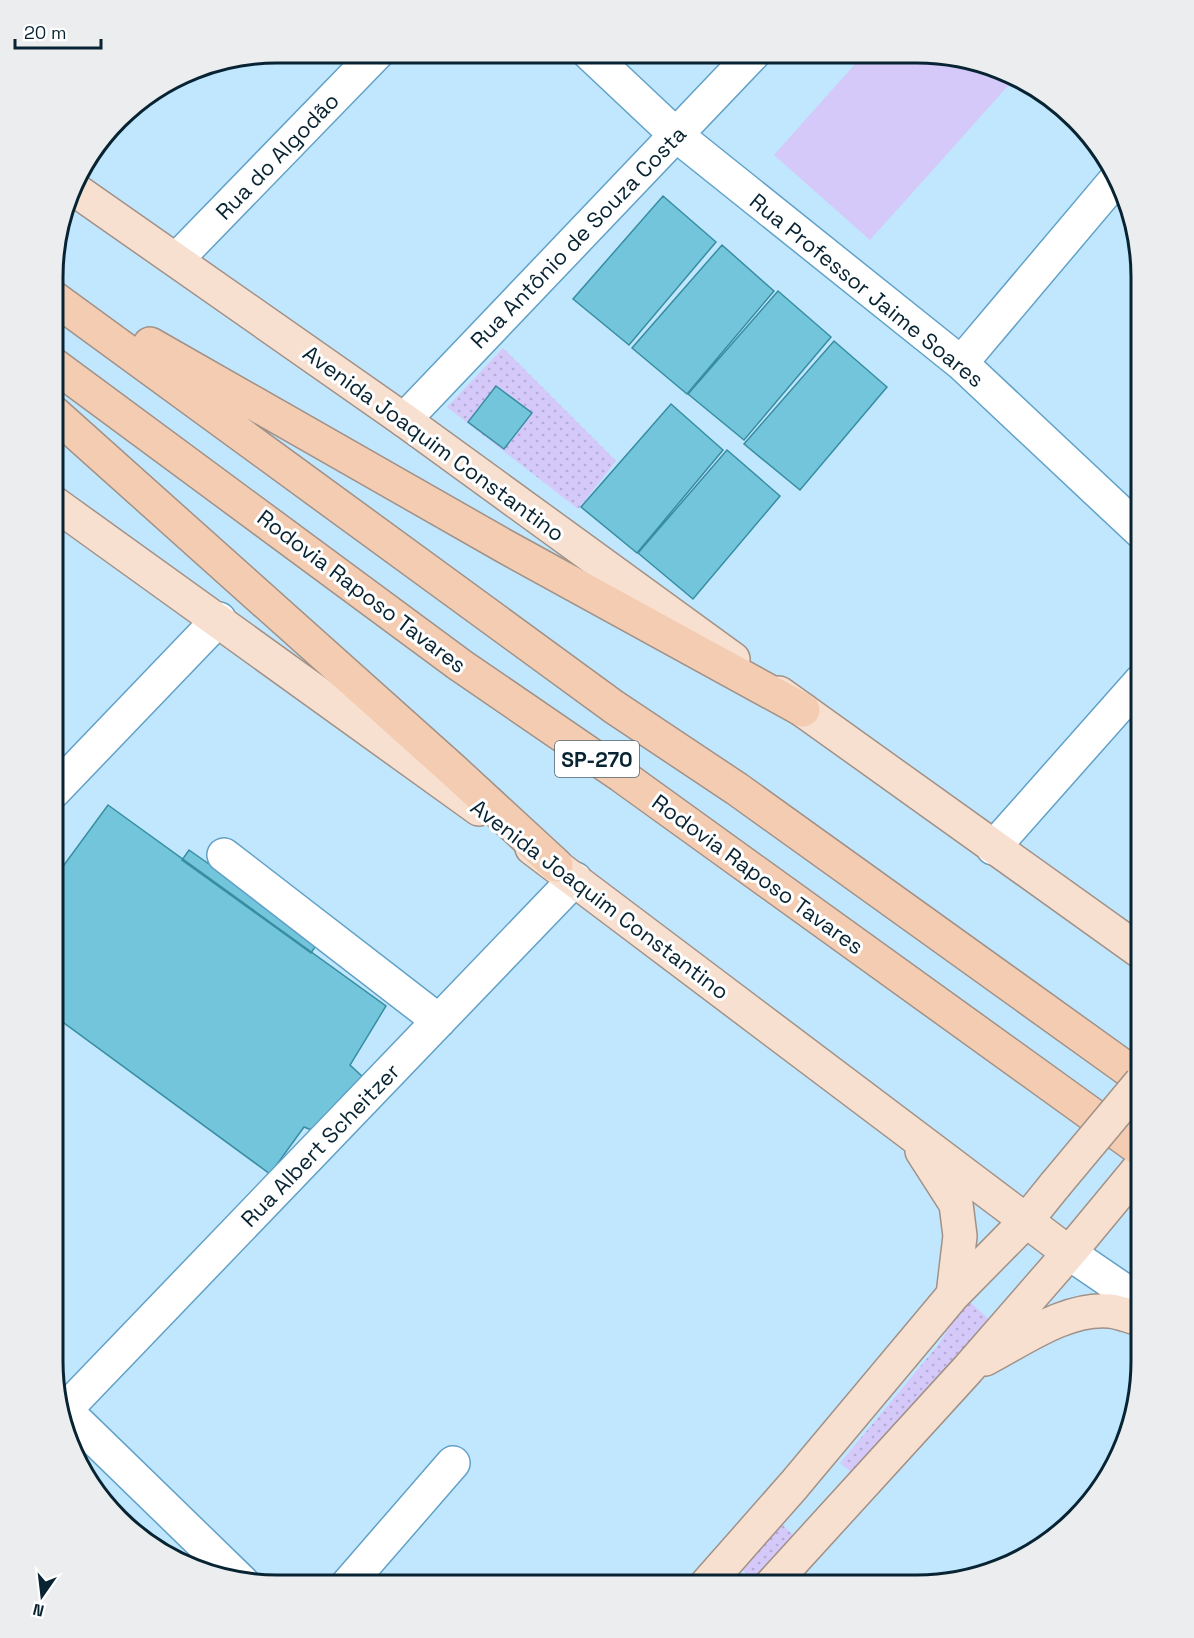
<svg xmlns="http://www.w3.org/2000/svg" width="1194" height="1638" viewBox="0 0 1194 1638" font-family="'Space Grotesk',sans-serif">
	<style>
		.grass { fill: url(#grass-dots) }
		.pitch { fill: #d4c9f9 }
		.building { fill: #72c5da; stroke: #388da1; stroke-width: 1.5 }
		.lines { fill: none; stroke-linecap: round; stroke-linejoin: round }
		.minor-casing { stroke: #61a1c7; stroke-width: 36 }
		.major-casing { stroke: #a19186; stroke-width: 36 }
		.highway-casing { stroke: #a19186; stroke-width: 36 }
		.minor { stroke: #fff; stroke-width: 33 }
		.major { stroke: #f8e0d1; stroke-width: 33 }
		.highway { stroke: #f3ccb2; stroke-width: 33 }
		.major-bridge-casing { stroke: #a19186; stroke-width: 36; stroke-linecap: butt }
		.major-bridge { stroke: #f8e0d1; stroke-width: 33 }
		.labels { text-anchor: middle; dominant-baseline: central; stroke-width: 6; stroke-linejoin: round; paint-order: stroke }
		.shield { fill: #fff; stroke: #526670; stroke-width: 1.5 }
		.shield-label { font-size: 21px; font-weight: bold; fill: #082433 }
		.street-label { font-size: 22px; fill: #082433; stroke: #fff }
		.rim { fill: none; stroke: #082433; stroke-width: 3 }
	</style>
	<defs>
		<pattern id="grass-dots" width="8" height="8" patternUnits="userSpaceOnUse" patternTransform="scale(1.5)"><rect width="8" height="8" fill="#d4c9f9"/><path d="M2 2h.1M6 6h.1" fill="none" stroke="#b4acd6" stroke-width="1.8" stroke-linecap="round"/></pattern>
	</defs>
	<rect width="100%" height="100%" fill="#c1e7ff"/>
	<path class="grass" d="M 503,348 L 616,461 L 578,509 L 447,407 Z
		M 966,1298 L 996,1326 L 957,1356 L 851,1472 L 840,1463 L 939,1344 Z
		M 781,1523 L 796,1538 L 754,1581 L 741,1569 Z"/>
	<path class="pitch" d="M 864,54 C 916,54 970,50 1016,77 L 870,240 L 774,155 Z"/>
	<path class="building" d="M 663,196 L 716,242 L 629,345 L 573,299 Z
		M 722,245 L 774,291 L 687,394 L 632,348 Z
		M 778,291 L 831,337 L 744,440 L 688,394 Z
		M 834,341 L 887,387 L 800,490 L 744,444 Z
		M 496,386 L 532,413 L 504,449 L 468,422 Z
		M 671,404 L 723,450 L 637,553 L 581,507 Z
		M 727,450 L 780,496 L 693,599 L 638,553 Z
		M 108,805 L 386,1006 L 350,1065 L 364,1078 L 314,1131 L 304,1127 L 270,1174 L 53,1015 L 53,880 Z
		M 189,850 L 319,941 L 311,953 L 182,860 Z
		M 1136,1370 L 1141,1372 L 1141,1376 L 1132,1419 L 1125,1417 Z"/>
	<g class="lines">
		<defs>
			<path id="minor" d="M 589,53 L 675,134 L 961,363 L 1141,532
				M 177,259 L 377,53
				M 961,363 L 1118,177
				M 404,420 L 753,54
				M 54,791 L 219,619
				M 993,848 L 1141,681
				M 224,855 L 439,1021
				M 1069,1253 L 1141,1302
				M 63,1408 L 242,1582
				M 64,1411 L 575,879
				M 348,1584 L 453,1463"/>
			<path id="major" d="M 74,189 L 404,420 L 733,659
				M 54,503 L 479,809
				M 779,693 L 1141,952
				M 532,848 L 1069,1253
				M 922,1151 L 956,1204 L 960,1236 L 953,1295
				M 985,1359 C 1022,1340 1066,1307 1110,1311 C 1120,1312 1131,1317 1141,1319
				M 706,1585 L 794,1485 L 953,1295 L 1026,1221 L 1055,1185
				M 771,1585 L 968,1369 L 1069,1253 L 1141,1166"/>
			<path id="highway" d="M 54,298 L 614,707 L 737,789 L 1141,1079
				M 150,344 L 506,547 L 803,710
				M 54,365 L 460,665 L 622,776 L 1141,1150
				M 54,413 L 453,770 L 556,865"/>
		</defs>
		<use href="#minor" class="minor-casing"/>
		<use href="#major" class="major-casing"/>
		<use href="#highway" class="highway-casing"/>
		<use href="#minor" class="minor"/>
		<use href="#major" class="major"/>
		<use href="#highway" class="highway"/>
		<defs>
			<path id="major-bridge" d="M 1055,1185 L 1141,1082"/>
		</defs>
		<use href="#major-bridge" class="major-bridge-casing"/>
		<use href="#major-bridge" class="major-bridge"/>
	</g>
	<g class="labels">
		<rect class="shield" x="555" y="741" width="84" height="36" rx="4.5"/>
		<g class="shield-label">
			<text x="597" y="759">SP-270</text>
		</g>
		<g class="street-label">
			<text transform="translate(277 156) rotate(-46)">Rua do Algodão</text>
			<text transform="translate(578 237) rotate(-46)">Rua Antônio de Souza Costa</text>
			<text transform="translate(867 290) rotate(39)">Rua Professor Jaime Soares</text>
			<text transform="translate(434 443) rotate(36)">Avenida Joaquim Constantino</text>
			<text transform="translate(362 591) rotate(37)">Rodovia Raposo Tavares</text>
			<text transform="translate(758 874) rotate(36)">Rodovia Raposo Tavares</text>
			<text transform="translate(600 899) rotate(37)">Avenida Joaquim Constantino</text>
			<text transform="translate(320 1145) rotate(-46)">Rua Albert Scheitzer</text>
		</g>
	</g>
	<path d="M0 0H1194V1638H0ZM277 63H917A214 214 0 0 1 1131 277V1361A214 214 0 0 1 917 1575H277A214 214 0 0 1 63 1361V277A214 214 0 0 1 277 63Z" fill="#ebedef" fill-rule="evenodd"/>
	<path class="rim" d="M277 63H917A214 214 0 0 1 1131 277V1361A214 214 0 0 1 917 1575H277A214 214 0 0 1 63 1361V277A214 214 0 0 1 277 63Z"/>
	<g transform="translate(42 1596) rotate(194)" stroke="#ffffff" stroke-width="4.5" paint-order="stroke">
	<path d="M0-4.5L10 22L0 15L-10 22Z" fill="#082433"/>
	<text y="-9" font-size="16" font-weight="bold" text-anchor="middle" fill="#082433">N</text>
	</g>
	<path d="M15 39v9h86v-9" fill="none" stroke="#082433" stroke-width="3"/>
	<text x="24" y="39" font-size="18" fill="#082433" stroke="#ffffff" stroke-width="4.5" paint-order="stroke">20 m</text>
</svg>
